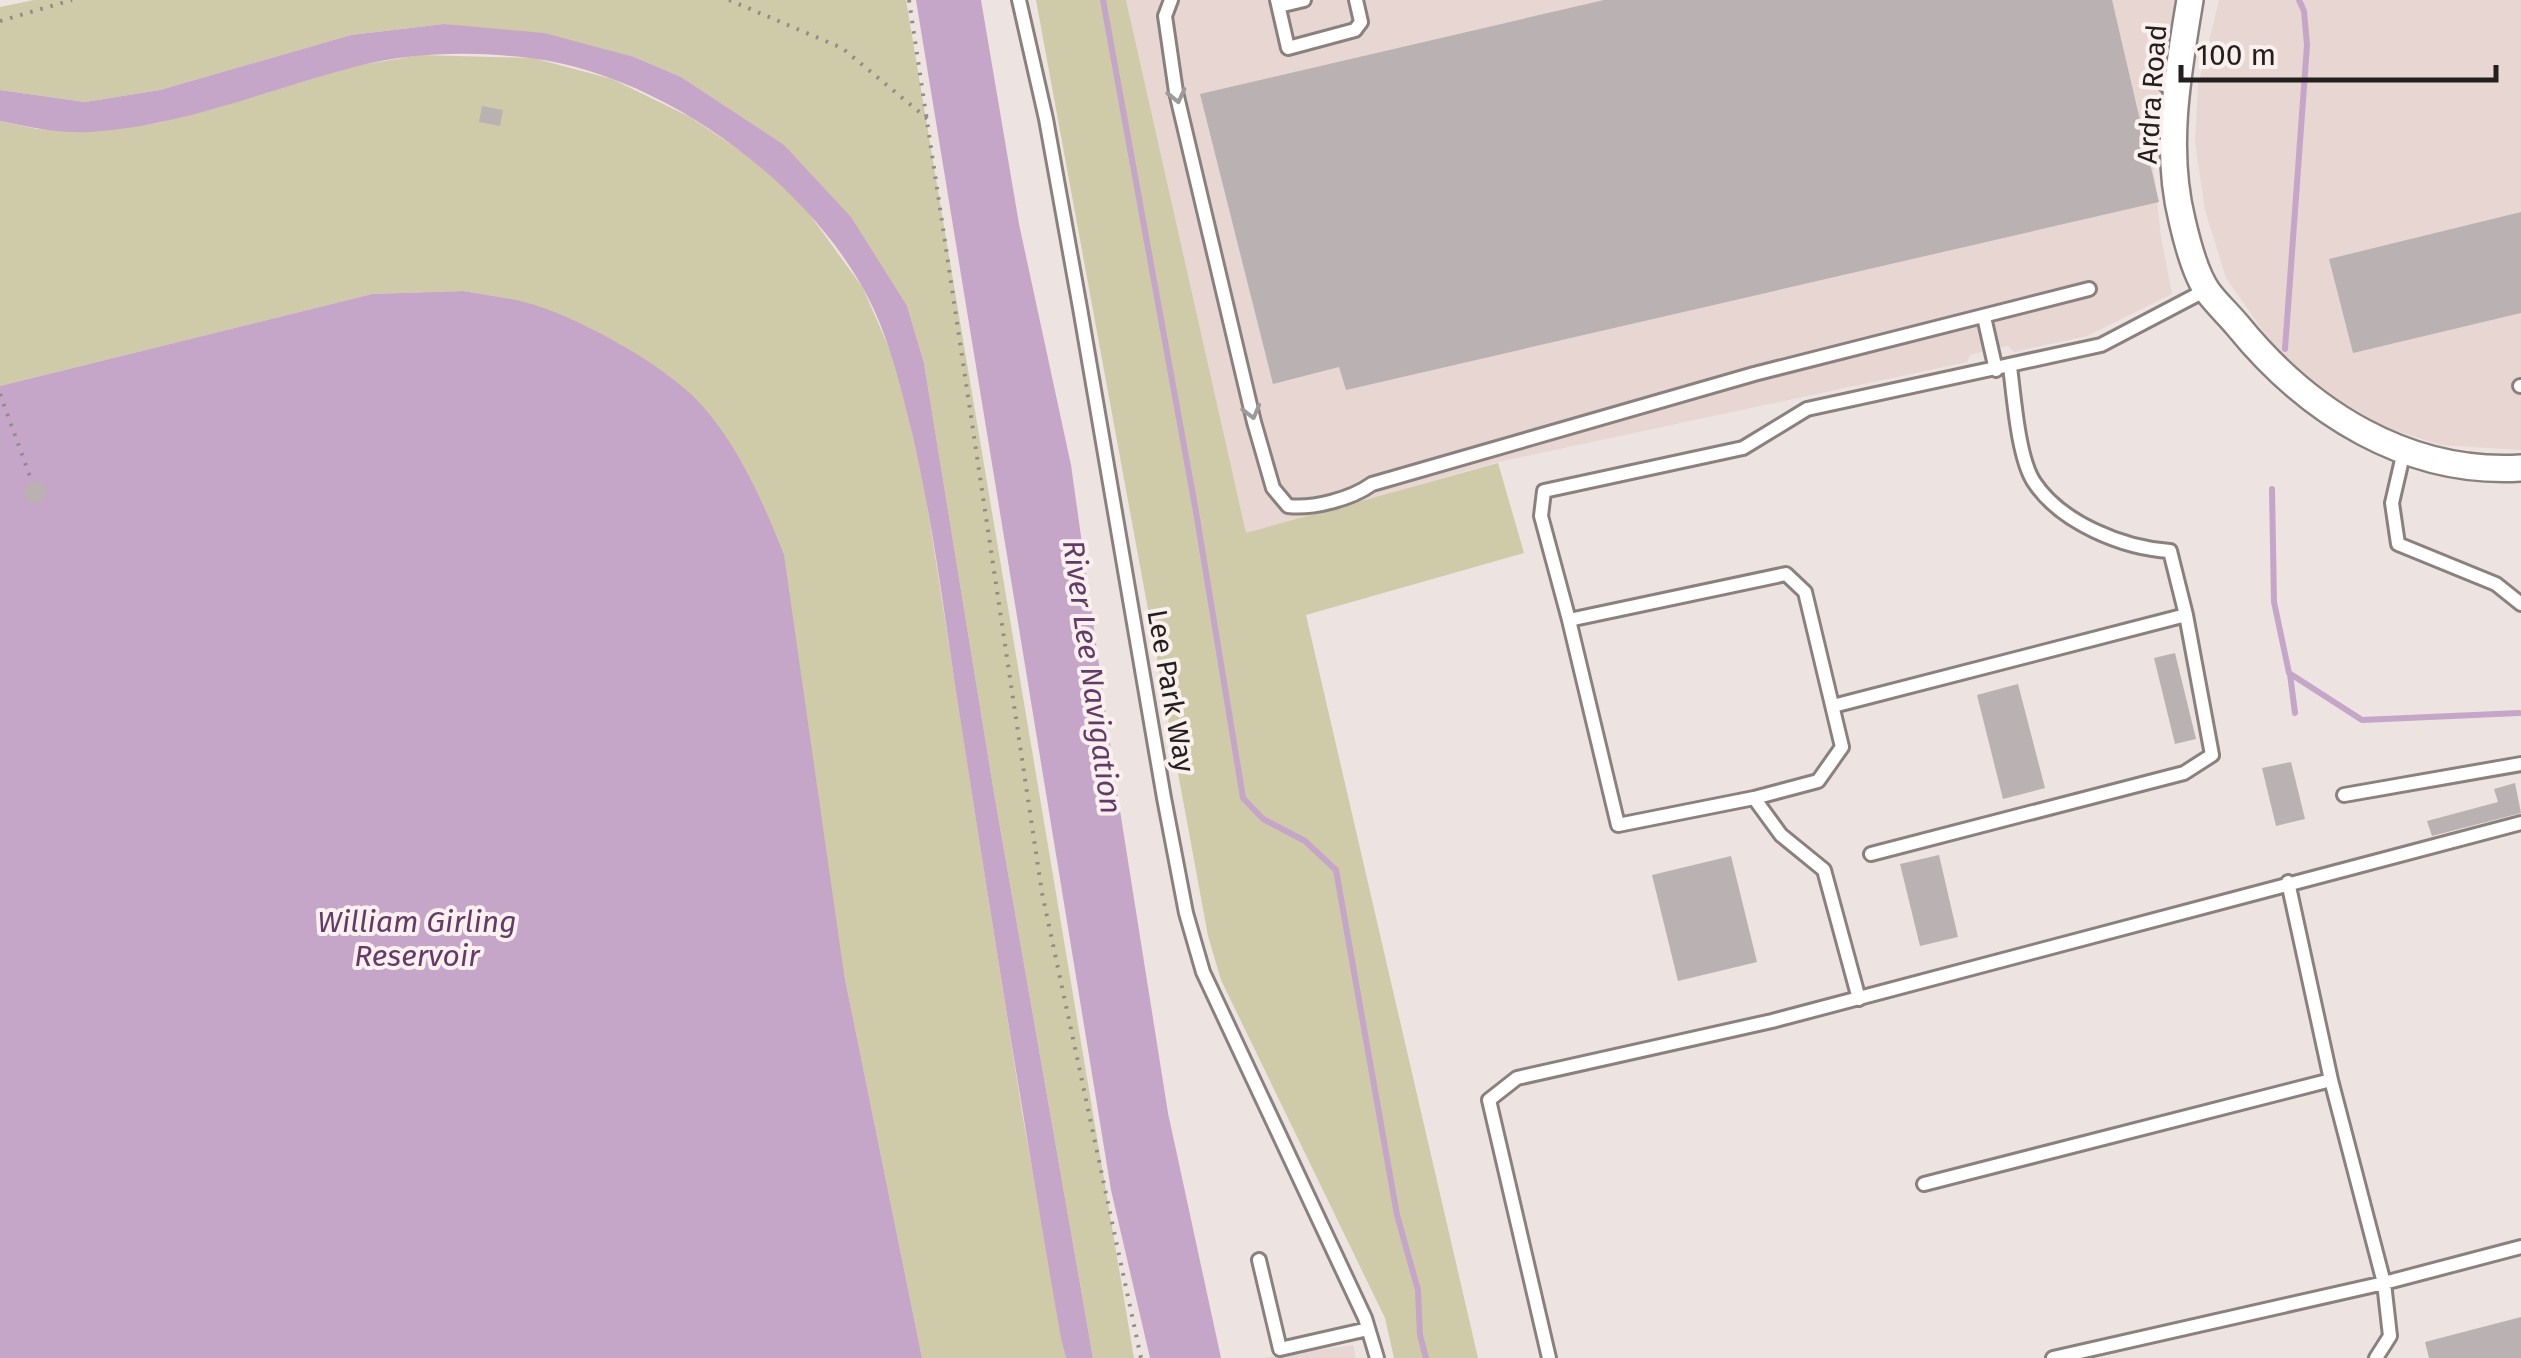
<svg xmlns="http://www.w3.org/2000/svg" width="2521" height="1358" viewBox="0 0 2521 1358" font-family="'Fira Sans',sans-serif">
	<style>
		.built { fill: #e8d6d2 }
		.green { fill: #cfcaa7 }
		.water { fill: #c5a6c8 }
		.lines { fill: none; stroke-linecap: round; stroke-linejoin: round }
		.stream { stroke: #c5a6c8; stroke-width: 6 }
		.building { fill: #bab1b3 }
		.lane-casing { stroke: #8a817f; stroke-width: 18 }
		.street-casing { stroke: #8a817f; stroke-width: 30 }
		.path { stroke: #928b89; stroke-width: 4; stroke-dasharray: 2.5 8; stroke-linecap: butt }
		.lane { stroke: #fff; stroke-width: 12 }
		.street { stroke: #fff; stroke-width: 25 }
		.oneway { stroke: #9c9a9a }
		.labels { text-anchor: middle; dominant-baseline: central; stroke-width: 8; stroke-linejoin: round; paint-order: stroke }
		.street-label { font-size: 28px; fill: #221f1e; stroke: #faf0ee }
		.water-label { font-size: 30px; font-style: italic; fill: #643a68; stroke: #faf0ee }
	</style>
	<rect width="100%" height="100%" fill="#ede3e0"/>
	<path class="built" d="M 1126,0 L 2175,0 L 2151,143 L 2161,237 L 2172,294 L 2087,336 L 2014,352 L 2008,346 L 1991,349 L 1970,355 L 1967,362 L 1498,462 L 1246,534 Z
		M 2219,0 L 2521,0 L 2521,450 L 2441,445 L 2384,427 L 2311,383 L 2268,338 L 2226,278 L 2205,210 L 2195,142 L 2198,86 Z
		M 1353,1345 L 1356,1358 L 1262,1358 Z"/>
	<path class="green" d="M 34,0 L 906,0 L 1134,1358 L 1093,1358 L 994,793 L 924,363 L 907,306 L 783,144 L 681,77 L 634,57 L 444,24 L 351,35 L 160,90 L 85,102 L 0,90 L 0,7 Z
		M 1036,0 L 1126,0 L 1246,533 L 1498,463 L 1524,553 L 1306,615 L 1478,1358 L 1394,1358 L 1385,1318 L 1221,980 L 1208,936 Z
		M 421,55 L 533,58 L 612,79 L 690,117 L 756,161 L 805,208 L 863,288 L 896,364 L 924,485 L 1022,1112 L 1066,1358 L 922,1358 L 844,974 L 640,358 L 588,327 L 526,303 L 463,291 L 372,294 L 0,386 L 0,121 L 37,129 L 88,132 L 158,123 L 360,65 Z"/>
	<path class="water" d="M 916,0 L 981,0 L 1019,224 L 1071,465 L 1115,779 L 1168,1113 L 1221,1358 L 1150,1358 L 1111,1190 Z
		M 444,24 L 544,33 L 634,57 L 681,77 L 783,144 L 851,217 L 907,306 L 924,363 L 994,793 L 1093,1358 L 1066,1358 L 1061,1338 C 1024,1127 991,916 958,704 C 944,613 933,522 912,433 C 900,383 888,333 863,288 C 800,176 659,74 530,58 C 473,51 413,52 358,66 C 269,89 183,126 91,132 C 60,134 30,127 0,121 L 0,90 L 85,102 L 160,90 L 351,35 Z
		M 463,291 C 483,295 504,297 524,302 C 575,315 653,359 692,395 C 734,436 763,501 784,555 L 844,974 L 922,1358 L 0,1358 L 0,386 L 372,294 Z"/>
	<g class="lines">
		<path class="stream" d="M 1103,0 L 1196,512 L 1243,798 L 1263,819 L 1305,841 L 1336,870 L 1397,1215 L 1418,1290 L 1420,1335 L 1426,1358
			M 2285,349 L 2307,45 L 2304,11 L 2299,0
			M 2272,489 L 2274,602 L 2289,673 L 2362,720 L 2519,713
			M 2290,674 L 2295,713"/>
	</g>
	<path class="building" d="M 1604,0 L 2112,0 L 2159,202 L 1346,390 L 1339,367 L 1273,384 L 1200,94 Z
		M 482,106 L 503,110 L 500,126 L 479,122 Z
		M 2521,212 L 2521,313 L 2353,353 L 2329,259 Z
		M24 492a11 11 0 1 1 22 0a11 11 0 1 1-22 0Z
		M 2175,653 L 2196,739 L 2175,744 L 2154,658 Z
		M 2018,684 L 2045,788 L 2003,799 L 1977,695 Z
		M 2291,762 L 2305,819 L 2276,826 L 2262,768 Z
		M 2515,783 L 2521,813 L 2432,836 L 2427,821 L 2498,802 L 2494,789 Z
		M 1939,855 L 1958,937 L 1920,946 L 1900,864 Z
		M 1731,856 L 1757,962 L 1678,981 L 1652,875 Z
		M 2521,1317 L 2521,1358 L 2429,1358 L 2425,1342 Z"/>
	<g class="lines">
		<defs>
			<path id="lane" d="M 1019,0 L 1046,119 L 1080,308 L 1164,798 L 1186,913 L 1203,972 L 1365,1318 L 1377,1358
				M 1171,0 L 1165,16 L 1176,92 L 1254,422 L 1273,488 L 1288,506 C 1313,509 1351,499 1372,484 L 1754,374 L 2089,289
				M 1277,0 L 1288,48 L 1355,30 L 1361,22 L 1356,0
				M 1279,6 L 1304,0
				M 2155,75 L 2174,93
				M 1984,317 L 1996,370
				M 2010,367 C 2014,396 2018,458 2034,482 C 2061,523 2123,548 2170,551 L 2186,615
				M 2520,386 L 2521,386
				M 2404,451 L 2392,503 L 2398,544 L 2496,584 L 2521,604
				M 1569,620 L 1618,825 L 1754,798
				M 1833,706 L 2186,615 L 2212,755 L 2184,773 L 1871,854
				M 2344,795 L 2521,764
				M 2288,882 L 2331,1080 L 2384,1283 L 2390,1336 L 2376,1358
				M 1859,999 L 1824,870 L 1781,835 L 1754,798 L 1818,781 L 1842,747 L 1805,592 L 1786,574 L 1569,620 L 1541,516 L 1544,491 L 1743,448 L 1807,409 L 2101,345 L 2206,290
				M 1924,1184 L 2331,1080
				M 1259,1260 L 1280,1349 L 1368,1329
				M 1549,1358 L 1489,1100 L 1517,1078 L 1772,1021 L 2521,823
				M 2053,1358 L 2384,1283 L 2521,1247"/>
			<path id="street" d="M 2190,0 C 2178,72 2164,148 2182,220 C 2187,242 2195,274 2208,292 C 2217,304 2229,315 2238,326 C 2308,412 2407,475 2521,468"/>
		</defs>
		<use href="#lane" class="lane-casing"/>
		<use href="#street" class="street-casing"/>
		<path class="path" d="M 729,0 L 842,48 L 929,120
			M 909,0 L 1042,893 L 1141,1358
			M 0,21 L 72,0
			M 0,394 L 32,482"/>
		<use href="#lane" class="lane"/>
		<use href="#street" class="street"/>
	</g>
	<defs><path id="oneway-chevron" d="M-2-3.5L2.5 0L-2 3.5" fill="none" stroke-width="1.6" stroke-linecap="round" stroke-linejoin="round" transform="scale(2.5)"/></defs>
	<g class="oneway">
		<use href="#oneway-chevron" transform="translate(1177 96) rotate(77)"/>
		<use href="#oneway-chevron" transform="translate(1252 412) rotate(75)"/>
	</g>
	<g class="labels">
		<g class="street-label">
			<text transform="translate(2152 94) rotate(-86)">Ardra Road</text>
			<text transform="translate(1171 691) rotate(80)">Lee Park Way</text>
		</g>
		<g class="water-label">
			<text transform="translate(1092 677) rotate(82)">River Lee Navigation</text>
			<text x="417" y="922">William Girling<tspan x="417" dy="34">Reservoir</tspan></text>
		</g>
	</g>
	<path d="M2181 65v15h315v-15" fill="none" stroke="#221f1e" stroke-width="5"/>
	<text x="2196" y="65" font-size="30" fill="#221f1e" stroke="#faf0ee" stroke-width="8" paint-order="stroke">100 m</text>
</svg>
